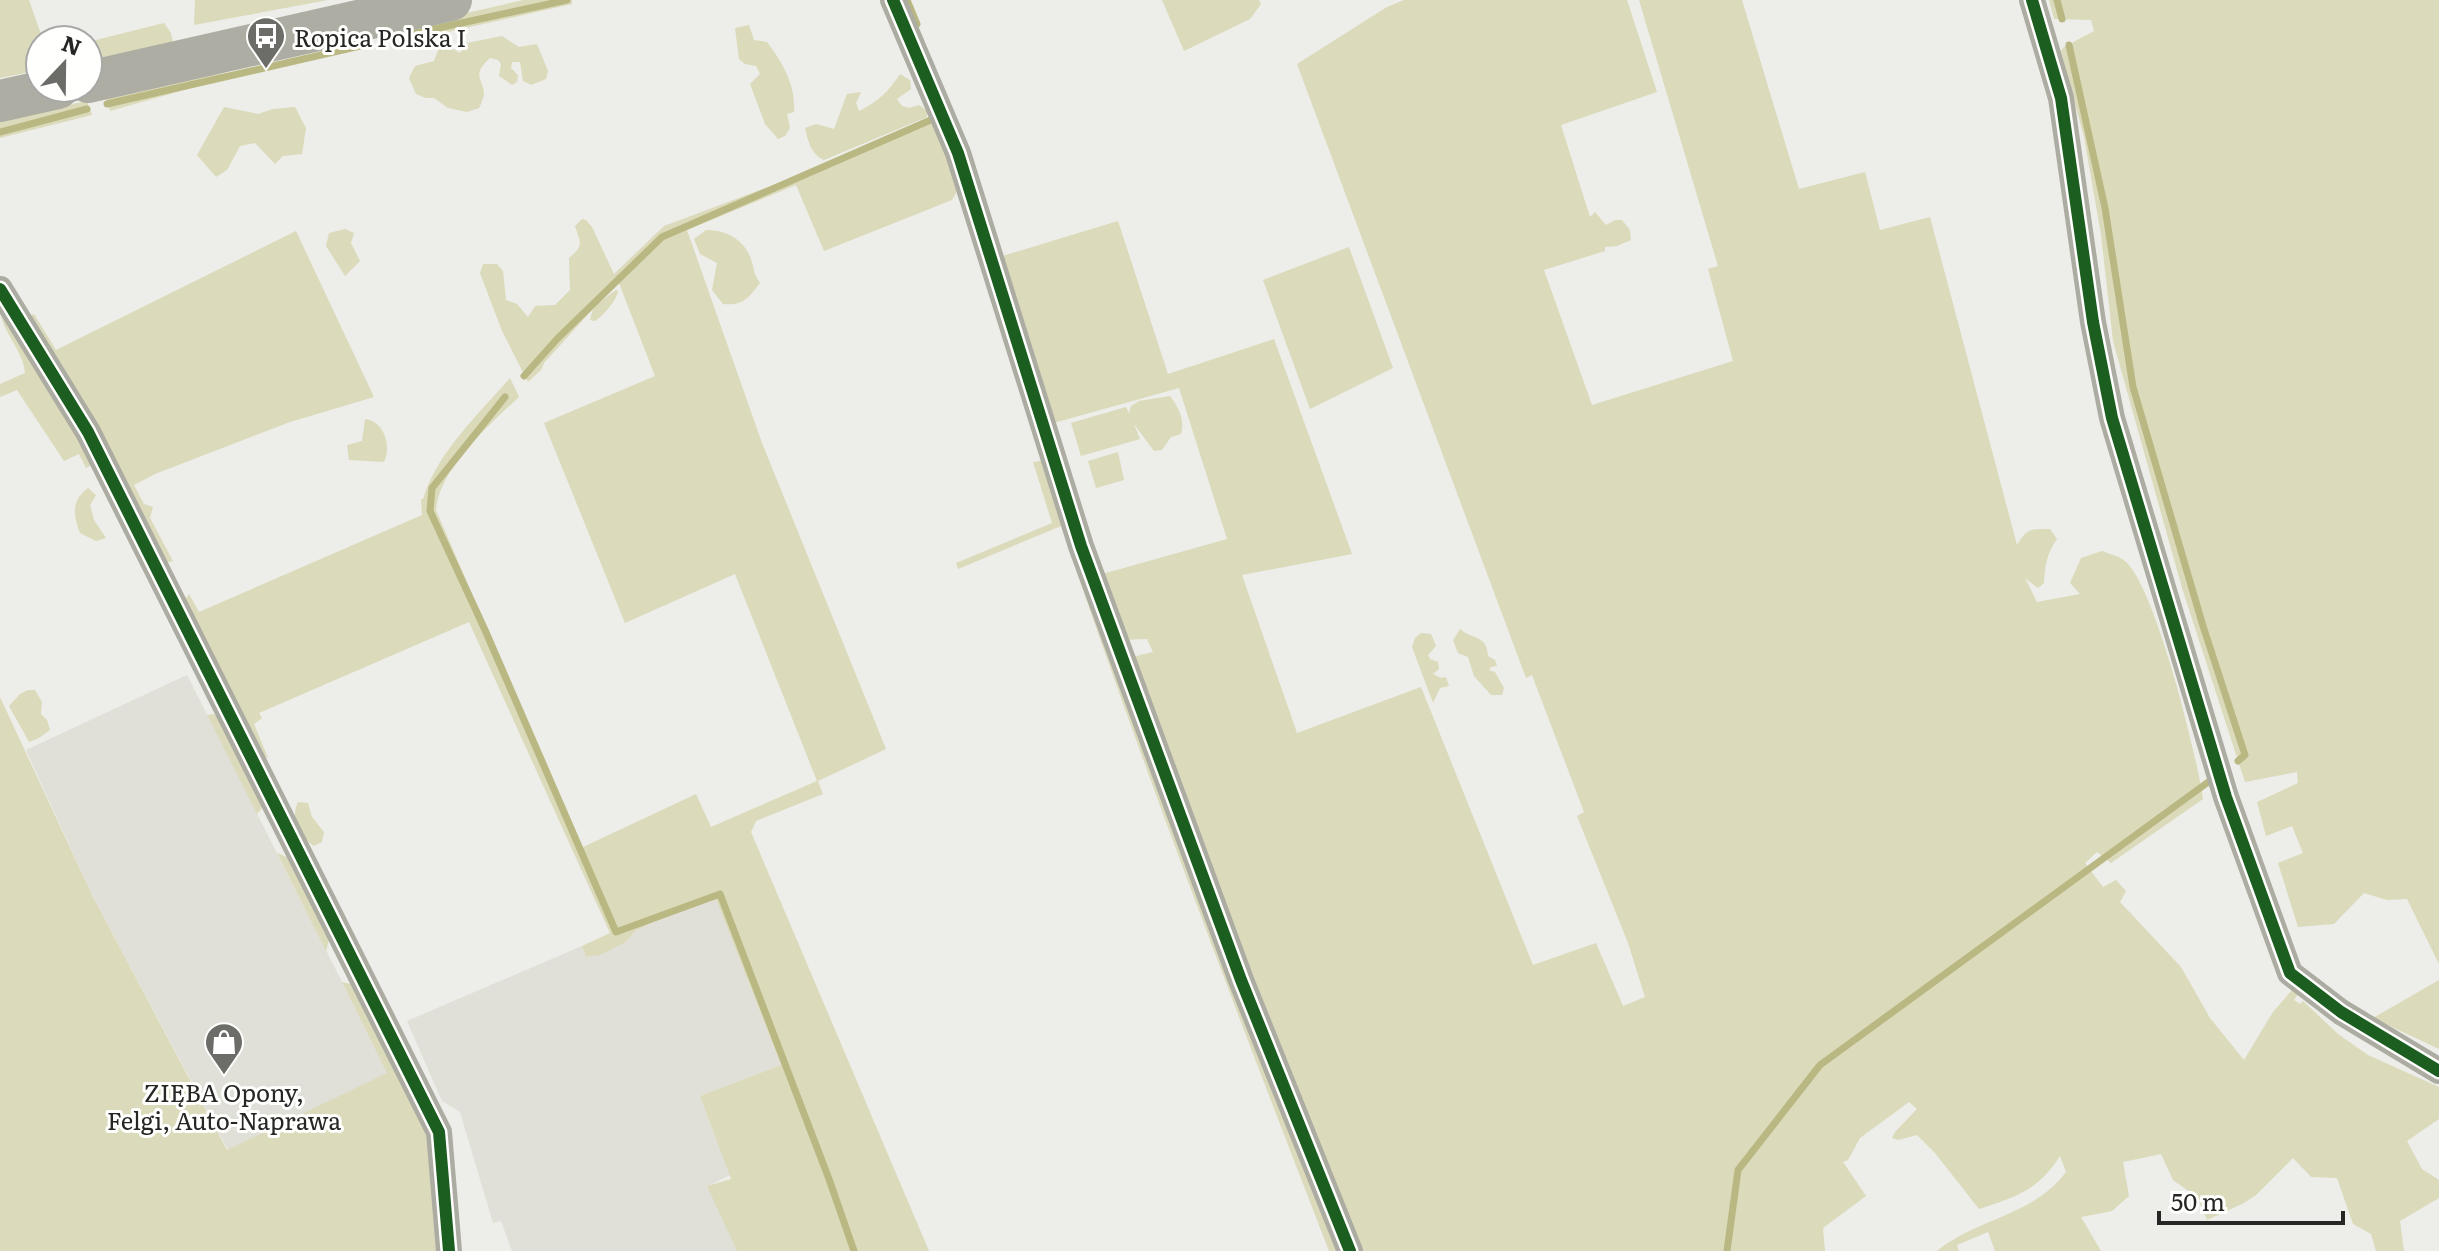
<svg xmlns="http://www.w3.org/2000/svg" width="2439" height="1251" viewBox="0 0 2439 1251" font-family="Literata,serif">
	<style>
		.built { fill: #e0e0d8 }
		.green { fill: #dbdaba }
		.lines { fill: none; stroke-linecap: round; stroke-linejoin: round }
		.stream { stroke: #b9b883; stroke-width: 7 }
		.street { stroke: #acaca2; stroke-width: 26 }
		.primary { stroke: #adada3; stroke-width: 42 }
		.cycleway-casing { stroke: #fffffe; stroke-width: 17 }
		.cycleway { stroke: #1b5e20; stroke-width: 12 }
		.labels { text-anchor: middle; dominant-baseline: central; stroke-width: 6; stroke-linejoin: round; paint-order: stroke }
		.poi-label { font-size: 24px; fill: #262624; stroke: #fffffe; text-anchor: start }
	</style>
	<rect width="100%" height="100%" fill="#edede9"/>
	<path class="built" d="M 187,675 L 388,1073 L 228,1150 L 92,895 L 26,750 Z
		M 716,898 L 781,1065 L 700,1096 L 730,1175 L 708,1186 L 737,1251 L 512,1251 L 501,1221 L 493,1223 L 460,1112 L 442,1101 L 407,1021 L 582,946 L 586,957 L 626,942 L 635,931 L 668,915 Z"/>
	<path class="green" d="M 0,0 L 29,0 L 43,40 L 40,40 L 40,70 L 0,78 Z
		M 195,0 L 328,0 L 194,25 Z
		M 524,0 L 572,0 L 572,4 L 412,40 L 408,26 Z
		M 1162,0 L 1259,0 L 1261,4 L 1250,19 L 1184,51 Z
		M 1404,0 L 1627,0 L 1657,92 L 1561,125 L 1590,217 L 1595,212 L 1606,225 L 1615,220 L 1622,220 L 1630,230 L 1631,240 L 1617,246 L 1605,247 L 1605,251 L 1544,270 L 1592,405 L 1733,361 L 1708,269 L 1718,266 L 1639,0 L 1742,0 L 1799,189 L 1865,172 L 1880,230 L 1930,217 L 2017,545 C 2028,528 2029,529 2050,529 L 2057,539 C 2047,553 2045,565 2044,583 L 2038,588 L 2025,578 L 2037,602 L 2080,594 L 2070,583 L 2081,558 L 2102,551 C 2109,554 2119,556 2125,561 C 2155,586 2197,755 2203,799 L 2111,863 L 2097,852 L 2085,863 L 2103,887 L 2116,880 L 2126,891 L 2120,902 L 2181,967 L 2210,1018 L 2244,1060 L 2273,1012 L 2292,990 L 2298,994 L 2294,1000 L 2300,1004 L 2303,1001 L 2338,1034 L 2368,1055 L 2439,1087 L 2439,1119 L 2407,1141 L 2422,1169 L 2439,1180 L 2439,1198 L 2400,1221 L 2404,1251 L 2376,1251 L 2371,1234 L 2353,1224 L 2337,1178 L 2311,1177 L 2293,1158 L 2256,1195 L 2244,1203 L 2207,1220 L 2197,1197 L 2173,1180 L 2161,1154 L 2123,1162 L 2129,1196 L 2112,1211 L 2081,1217 L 2101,1251 L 1995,1251 L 1988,1232 L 1957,1245 L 1959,1251 L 1937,1251 C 1979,1217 2032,1217 2066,1172 L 2060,1156 C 2038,1190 2017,1197 1979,1209 L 1935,1153 L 1917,1135 L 1898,1140 L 1892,1138 L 1895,1132 L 1917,1109 L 1909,1102 L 1860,1138 L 1848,1160 L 1843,1162 L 1866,1196 L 1823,1228 L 1825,1251 L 1357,1251 L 1132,657 L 1153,652 L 1147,639 L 1122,640 L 1099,575 L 1227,539 L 1179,388 L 1050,424 L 996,258 L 1118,221 L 1168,374 L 1274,339 L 1352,554 L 1242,575 L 1297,733 L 1421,687 L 1533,965 L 1596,943 L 1623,1006 L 1645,997 L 1628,943 L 1577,816 L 1584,812 L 1532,675 L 1526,678 L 1297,64 L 1387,7 Z
		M 2049,0 L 2439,0 L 2439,964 L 2407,899 L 2387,900 L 2364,893 L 2334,924 L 2298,927 L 2278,863 L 2303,853 L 2292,826 L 2266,836 L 2257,802 L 2298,783 L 2297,772 L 2245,782 L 2182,588 L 2113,341 L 2101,235 L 2084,137 L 2061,51 L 2064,47 L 2094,31 L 2091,20 L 2054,19 Z
		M 164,23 L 171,33 L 173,43 L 88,60 L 88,42 Z
		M 749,25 L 754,40 L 767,42 C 783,63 796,86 794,112 L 787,114 L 790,128 L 785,136 L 778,139 L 765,124 L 750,84 L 760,74 L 756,66 L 745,64 L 739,59 L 735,28 Z
		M 502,36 L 519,47 L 537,44 L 548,71 L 546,79 L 531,85 L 523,81 L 520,62 L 512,62 L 511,68 L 518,75 L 517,82 L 512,85 L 499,76 L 501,64 L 498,60 L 490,58 C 470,76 484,78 484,95 C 484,96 480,107 479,108 L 467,112 L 448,108 L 434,98 L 426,98 L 416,94 L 409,78 L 415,66 L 434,61 L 439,48 L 453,49 L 460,53 L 467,43 Z
		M 235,72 L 223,79 L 110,111 L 105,96 L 163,81 Z
		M 900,74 L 910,80 L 911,89 L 897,99 L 902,106 L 909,108 L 919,105 L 927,111 L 927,117 L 824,160 C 811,154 808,141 805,128 L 816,124 L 834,129 L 847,94 L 861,92 L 856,103 L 859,111 C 879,101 888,92 900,74 Z
		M 87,101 L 92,115 L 0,138 L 0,119 Z
		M 224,107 L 258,114 L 273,109 L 295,107 L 306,128 L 302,154 L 283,156 L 275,164 L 255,143 L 240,146 L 227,170 L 216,177 L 197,155 Z
		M 936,116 L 959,188 L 952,200 L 824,251 L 796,185 L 687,230 L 762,443 L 886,749 L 818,781 L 823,794 L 756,821 L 751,832 L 929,1251 L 737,1251 L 707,1186 L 731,1179 L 700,1096 L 781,1065 L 716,899 L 668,915 L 635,931 L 626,942 L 600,955 L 586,957 L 582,946 L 610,933 L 469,622 L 259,713 L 262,718 L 254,724 L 268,758 L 265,757 L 185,600 L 189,594 L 199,612 L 422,515 L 421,499 L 423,499 C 438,451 478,415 510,378 L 519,397 C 490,424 439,469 436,510 L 581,848 L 696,794 L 711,827 L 817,781 L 735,574 L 625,623 L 544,423 L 655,376 L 619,283 L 597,304 L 616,290 L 618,291 C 617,300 603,316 595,321 L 590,320 L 593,309 L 544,363 L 541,370 L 528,382 L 502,331 L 480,273 L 483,264 L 497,264 L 503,271 L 506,300 L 517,304 L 528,317 L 535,306 L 555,305 L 570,290 L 569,258 C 584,245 581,244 575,226 L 582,219 L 586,220 L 592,227 L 614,274 L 664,226 L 805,173 Z
		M 345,229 L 354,233 L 351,243 L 360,261 L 345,276 L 326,246 L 329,233 Z
		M 706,230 C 726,230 744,239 751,259 C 754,269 754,275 760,283 C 748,298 744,306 723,304 L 712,290 L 717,263 L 700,254 L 694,239 Z
		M 296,231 L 374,397 L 290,422 L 155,474 L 134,485 L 144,504 L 153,507 L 150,518 L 173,561 L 165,563 L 25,319 L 34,314 L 56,350 Z
		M 1349,247 L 1393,368 L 1310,409 L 1263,280 Z
		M 0,307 L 94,464 L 86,468 L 79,454 L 64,461 L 17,390 L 0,397 L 0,384 L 25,373 C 23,348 0,331 0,307 Z
		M 1170,396 C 1179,408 1185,420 1181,434 L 1171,437 L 1162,450 L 1154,451 L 1134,424 L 1140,439 L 1081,456 L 1071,423 L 1126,407 L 1129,413 L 1131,406 L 1139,401 Z
		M 365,419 C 384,421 392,446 384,462 L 349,460 L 347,445 L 362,441 Z
		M 1118,452 L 1124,480 L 1096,488 L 1088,461 Z
		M 1047,460 L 1339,1251 L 1329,1251 C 1236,1011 1144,770 1061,526 L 958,569 L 956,563 L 1052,523 L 1033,462 Z
		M 88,488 L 96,495 L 90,505 L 94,520 L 106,538 L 96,541 L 80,533 C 73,515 71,501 88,488 Z
		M 1460,629 C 1472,640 1487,634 1488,656 L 1495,660 L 1497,666 L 1491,667 L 1489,670 L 1495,672 L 1504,688 L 1502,695 L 1491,695 L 1474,676 L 1468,657 L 1458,653 L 1453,640 Z
		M 1421,633 L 1431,634 L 1436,646 L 1428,655 L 1430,659 L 1438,662 L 1439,669 L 1433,674 L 1441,678 L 1446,677 L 1449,686 L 1440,688 L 1433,703 L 1412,647 L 1415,638 Z
		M 28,690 L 35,690 L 42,702 L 41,714 L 47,720 L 50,730 L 39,738 L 29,742 L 9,706 L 20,694 Z
		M 0,697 L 92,895 L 227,1150 L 387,1073 L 342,982 L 359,986 L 432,1145 L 442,1251 L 0,1251 Z
		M 213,714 L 222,718 L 260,797 L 262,808 L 257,814 L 207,715 Z
		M 298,802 L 308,803 L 312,817 L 324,832 L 322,842 L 314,846 C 299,836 290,819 298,802 Z
		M 277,853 L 294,860 L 331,933 L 326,951 Z
		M 2439,980 L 2439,1049 L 2373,1018 Z"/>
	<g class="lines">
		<path class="stream" d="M 907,0 L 917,24
			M 2057,0 L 2062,19
			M 411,34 L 567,0
			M 2069,45 L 2105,208 L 2133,387 L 2203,626 L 2245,755 L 2238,761
			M 107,104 L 360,46
			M 0,132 L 87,109
			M 524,376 L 557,339 L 662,237 L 933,119
			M 505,397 L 432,488 L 430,511 L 485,630 L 616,932 L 720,894 L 829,1179 L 854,1251
			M 1727,1251 L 1738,1170 L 1820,1065 L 2211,780"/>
		<path class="street" d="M 893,0 L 958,153 L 1081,546 L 1241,980 L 1350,1251
			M 2032,0 L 2061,98 L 2093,322 L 2112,418 L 2226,797 L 2290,973 L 2341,1012 L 2439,1071
			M 0,289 L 88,432 L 439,1132 L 449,1251"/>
		<path class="primary" d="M 88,82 L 451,0
			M 0,101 L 58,88"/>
		<defs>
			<path id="cycleway" d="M 893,0 L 958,153 L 1081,546 L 1241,980 L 1350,1251
				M 2032,0 L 2061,98 L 2093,322 L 2112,418 L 2226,797 L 2290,973 L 2341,1012 L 2439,1071
				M 0,289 L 88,432 L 439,1132 L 449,1251"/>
		</defs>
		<use href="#cycleway" class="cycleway-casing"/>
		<use href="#cycleway" class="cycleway"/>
	</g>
	<defs>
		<symbol id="bus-pin" viewBox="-11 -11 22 30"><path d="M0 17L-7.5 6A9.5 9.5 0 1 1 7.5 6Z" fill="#6c6c69" stroke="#fffffe"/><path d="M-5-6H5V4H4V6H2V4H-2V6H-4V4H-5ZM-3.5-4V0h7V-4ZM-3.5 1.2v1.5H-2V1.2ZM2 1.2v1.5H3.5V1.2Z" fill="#fff"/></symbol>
		<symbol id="shop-pin" viewBox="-11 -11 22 30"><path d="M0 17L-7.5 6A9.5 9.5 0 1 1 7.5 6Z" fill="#6c6c69" stroke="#fffffe"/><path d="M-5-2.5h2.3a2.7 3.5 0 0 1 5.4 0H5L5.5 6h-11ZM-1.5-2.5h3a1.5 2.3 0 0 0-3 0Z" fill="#fff"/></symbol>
	</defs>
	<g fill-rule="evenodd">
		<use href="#bus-pin" x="244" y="14" width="44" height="60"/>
		<use href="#shop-pin" x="202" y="1020" width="44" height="60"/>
	</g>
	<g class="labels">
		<g class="poi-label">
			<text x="294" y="36">Ropica Polska I</text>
			<text x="224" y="1091" text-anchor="middle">ZIĘBA Opony,<tspan x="224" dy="28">Felgi, Auto-Naprawa</tspan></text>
		</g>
	</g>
	<g transform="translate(64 64) rotate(22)"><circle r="38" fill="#fffffe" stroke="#a8a8a7" stroke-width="2"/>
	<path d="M0-6L14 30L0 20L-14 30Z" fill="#6c6c69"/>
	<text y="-12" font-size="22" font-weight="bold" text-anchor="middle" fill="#262624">N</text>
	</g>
	<path d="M2159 1211v12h184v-12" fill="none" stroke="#262624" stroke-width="4"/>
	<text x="2171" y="1211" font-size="24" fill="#262624" stroke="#fffffe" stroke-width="6" paint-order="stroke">50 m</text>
</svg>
